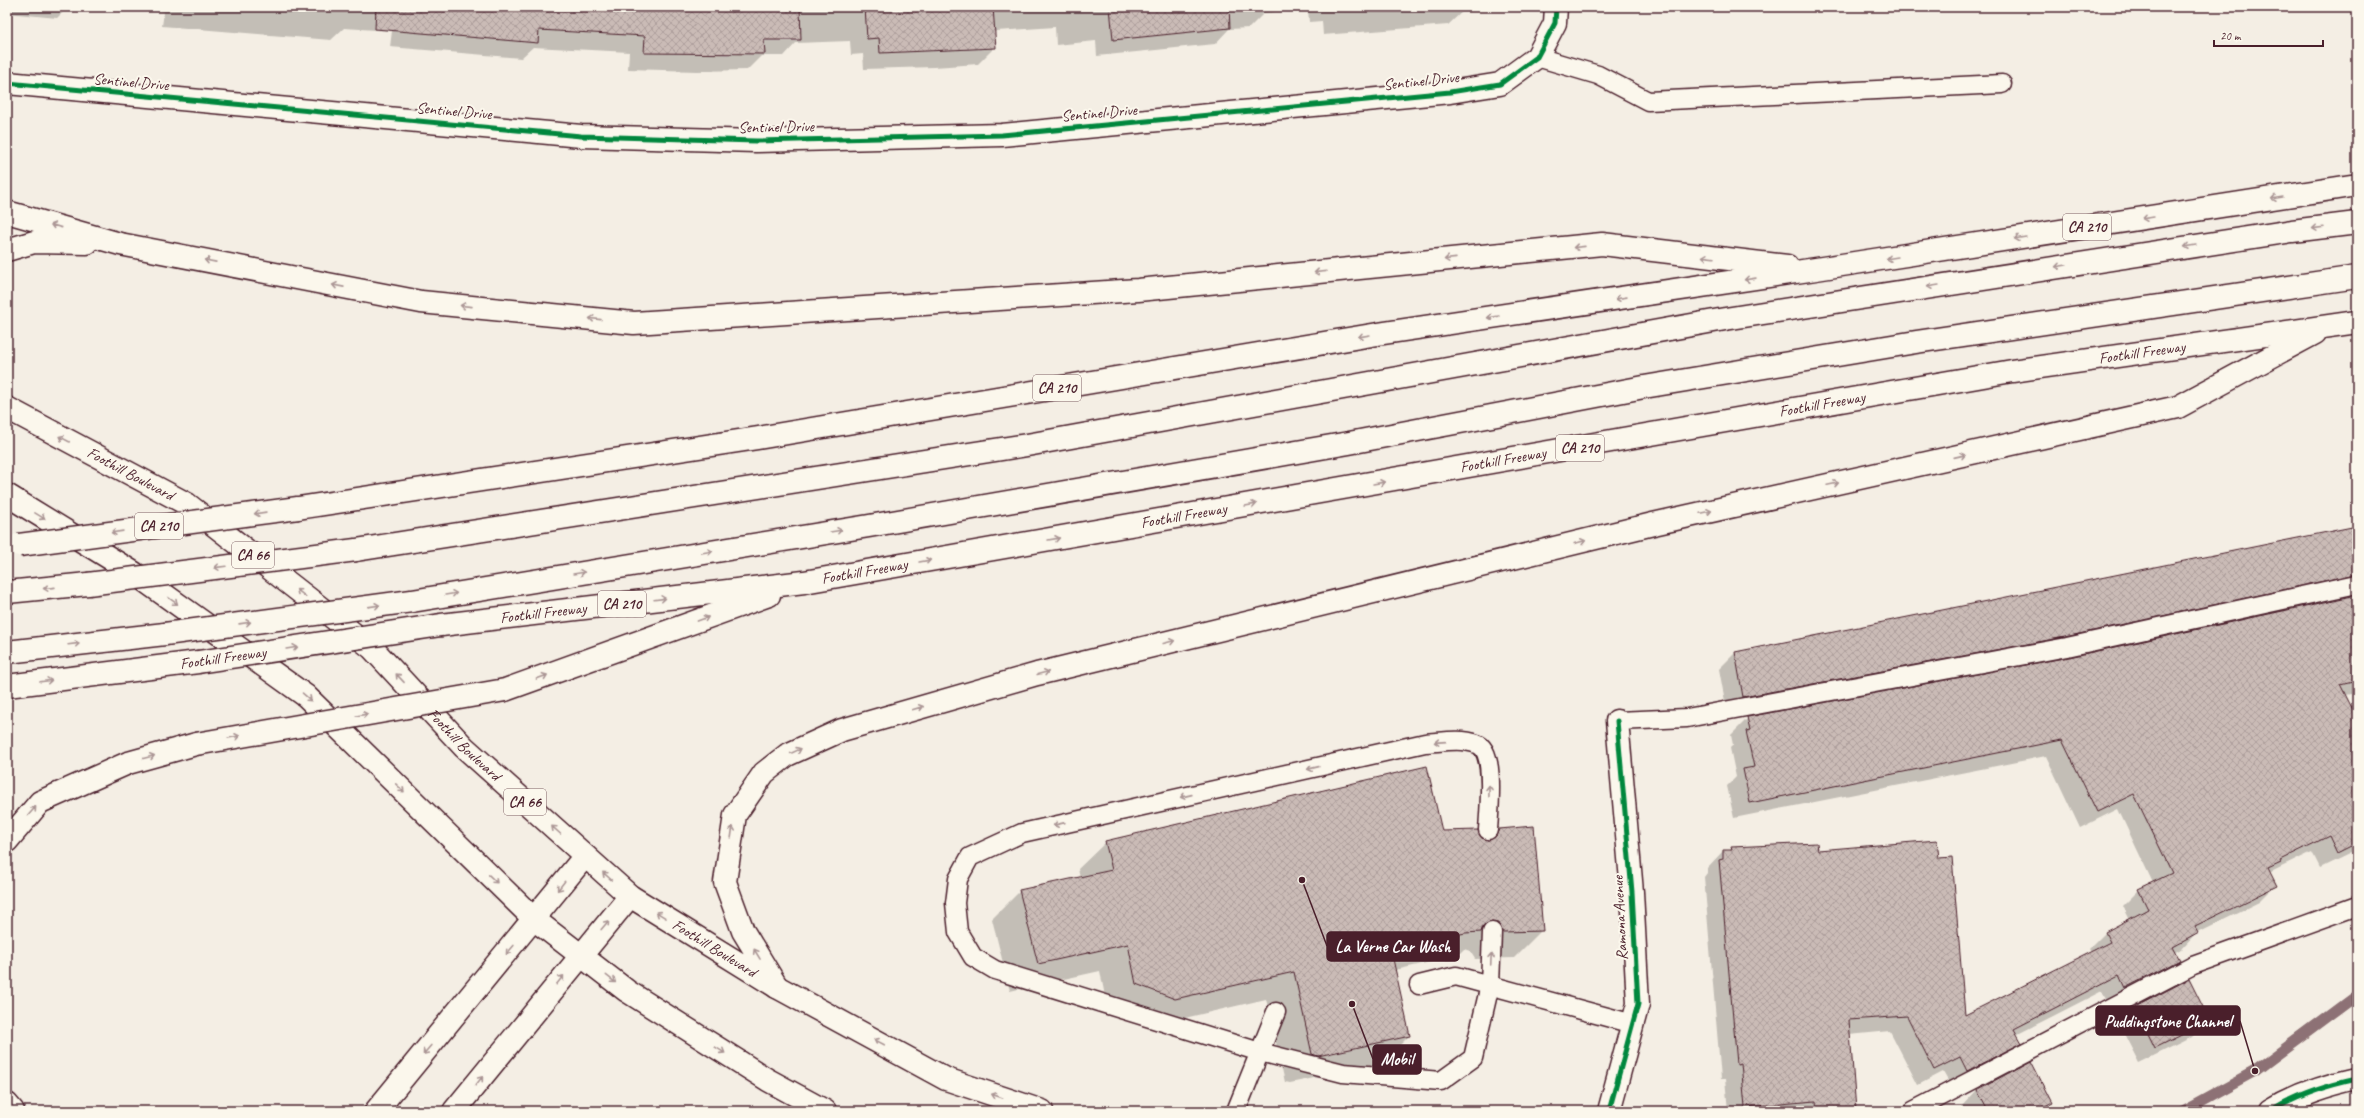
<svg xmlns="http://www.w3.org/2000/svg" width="2364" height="1118" viewBox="0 0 2364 1118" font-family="Caveat,sans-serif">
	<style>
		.shadow { fill: #0003 }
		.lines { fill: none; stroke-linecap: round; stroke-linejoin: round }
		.stream { stroke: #8d7174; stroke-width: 11 }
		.building { fill: url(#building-cross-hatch); stroke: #4a1f2b }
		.service-casing { stroke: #4a1f2b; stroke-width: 21 }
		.minor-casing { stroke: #4a1f2b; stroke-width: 25 }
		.primary-casing { stroke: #4a1f2b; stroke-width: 25 }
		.motorway-casing { stroke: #4a1f2b; stroke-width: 25 }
		.service { stroke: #fbf7ec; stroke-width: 18 }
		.minor { stroke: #fbf7ec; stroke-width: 22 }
		.primary { stroke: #fbf7ec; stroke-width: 22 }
		.motorway { stroke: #fbf7ec; stroke-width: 22 }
		.motorway-bridge-casing { stroke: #4a1f2b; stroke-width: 25; stroke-linecap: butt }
		.motorway-bridge { stroke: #fbf7ec; stroke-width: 22 }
		.cycleway-casing { stroke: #fbf7ec; stroke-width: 8 }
		.cycleway { stroke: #00873e; stroke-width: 5 }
		.oneway { stroke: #ab9695 }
		.labels { text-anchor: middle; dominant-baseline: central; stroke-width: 4; stroke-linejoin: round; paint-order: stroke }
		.shield { fill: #fbf7ec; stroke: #7f6065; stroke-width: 1 }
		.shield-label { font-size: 15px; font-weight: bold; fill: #4a1f2b }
		.street-label { font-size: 16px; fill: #4a1f2b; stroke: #fbf7ec }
		.leader { fill: none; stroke: #4a1f2b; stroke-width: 1.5 }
		.callout-dot { fill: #4a1f2b; stroke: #fbf7ec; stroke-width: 1.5 }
		.callout { fill: #4a1f2b; stroke: #4a1f2b; stroke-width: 1.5 }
		.callout-label { font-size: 17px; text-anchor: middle; font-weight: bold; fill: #fff }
	</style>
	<defs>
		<pattern id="building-cross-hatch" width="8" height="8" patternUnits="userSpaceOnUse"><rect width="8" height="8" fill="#cabbb6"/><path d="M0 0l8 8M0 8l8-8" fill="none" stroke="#afa09d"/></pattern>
	</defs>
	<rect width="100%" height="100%" fill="#f4eee4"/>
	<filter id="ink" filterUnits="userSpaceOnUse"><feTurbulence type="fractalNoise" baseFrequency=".025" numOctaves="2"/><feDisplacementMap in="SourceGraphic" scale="8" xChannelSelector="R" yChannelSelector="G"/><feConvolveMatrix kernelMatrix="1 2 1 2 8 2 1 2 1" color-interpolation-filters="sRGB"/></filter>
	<g filter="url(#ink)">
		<path class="shadow" d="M 7,7 L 68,7 L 57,18 L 7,13 Z
			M 106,7 L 1480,7 L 1464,10 L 1448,25 L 1323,35 L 1322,21 L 1309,22 L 1308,9 L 1264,13 L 1249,28 L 1229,29 L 1215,44 L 1097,56 L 1096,41 L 1056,45 L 1055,27 L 996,31 L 994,34 L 994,48 L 978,64 L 934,67 L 864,69 L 863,54 L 851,55 L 850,41 L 796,43 L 784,56 L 761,56 L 747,70 L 697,71 L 628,69 L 629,52 L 533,47 L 521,58 L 390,47 L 392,31 L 344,28 L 331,40 L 162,26 L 164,12 Z
			M 1673,7 L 1703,7 L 1673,9 Z
			M 2357,527 L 2357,693 L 2345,695 L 2357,721 L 2357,850 L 2320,868 L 2312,852 L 2269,873 L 2275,886 L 2259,902 L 2198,932 L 2182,949 L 2175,953 L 2179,960 L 2163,976 L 2109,1004 L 2102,991 L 2016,1035 L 2020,1042 L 2004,1059 L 1951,1086 L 1943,1072 L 1918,1085 L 1890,1031 L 1849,1035 L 1853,1111 L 1728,1111 L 1725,1079 L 1721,1079 L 1704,877 L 1707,873 L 1707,868 L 1723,851 L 1729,851 L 1732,848 L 1817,851 L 1964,1017 L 2091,952 L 2089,949 L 2105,933 L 2130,920 L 2123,906 L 2139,890 L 2153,883 L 2118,809 L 2080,828 L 2046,756 L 1734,818 L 1727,786 L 1736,777 L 1730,748 L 1733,745 L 1731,735 L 1748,718 L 2069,658 L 2351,597 L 2348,593 L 1727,712 L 1719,669 L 1735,653 Z
			M 1499,830 L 1542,930 L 1514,958 L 1475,959 L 1470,951 L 1464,949 L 1453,960 L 1436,961 L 1395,970 L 1409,1036 L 1381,1064 L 1290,1083 L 1285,1082 L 1266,999 L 1146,1027 L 1108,1011 L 1100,971 L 1010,991 L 992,919 L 1020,891 L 1080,878 L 1078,869 L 1106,842 L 1441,832 L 1487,841 Z
			M 2189,980 L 2208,1021 L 2192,1037 L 2139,1063 L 2119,1024 L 2135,1008 Z
			M 1977,1090 L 2051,1102 L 2041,1111 L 1963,1111 L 1961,1107 Z"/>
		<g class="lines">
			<path class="stream" d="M 2182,1111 L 2255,1071 L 2357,995"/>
		</g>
		<path class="building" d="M 376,7 L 800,7 L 801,40 L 764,40 L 765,54 L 644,53 L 645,36 L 539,30 L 538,43 L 375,29 Z
			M 865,7 L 993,7 L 996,48 L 880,53 L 879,38 L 867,39 Z
			M 1110,7 L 1229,7 L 1230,28 L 1113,40 Z
			M 2357,526 L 2357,574 L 2065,637 L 1743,697 L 1735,652 Z
			M 2357,595 L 2357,680 L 2340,684 L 2357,718 L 2357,843 L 2337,853 L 2329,836 L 2280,860 L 2281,862 L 2268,868 L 2277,886 L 2195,926 L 2199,933 L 2173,947 L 2180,960 L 2125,988 L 2119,975 L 2014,1029 L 2022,1043 L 1967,1071 L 1960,1057 L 1934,1070 L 1907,1016 L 1849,1020 L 1856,1110 L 1817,1111 L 1816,1101 L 1745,1107 L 1741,1063 L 1737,1064 L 1719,860 L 1723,859 L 1723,850 L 1732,850 L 1731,847 L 1817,843 L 1818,850 L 1937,840 L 1939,858 L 1952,857 L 1965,1015 L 2110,942 L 2105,932 L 2148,909 L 2138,889 L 2172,873 L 2134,794 L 2097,812 L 2062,740 L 1750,803 L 1743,769 L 1754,767 L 1746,731 L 1750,730 L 1747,717 L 2069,657 Z
			M 1427,766 L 1442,831 L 1478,830 L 1482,838 L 1488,840 L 1496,836 L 1499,829 L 1534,826 L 1543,931 L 1502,932 L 1498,923 L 1492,922 L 1483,926 L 1481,932 L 1465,933 L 1391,950 L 1410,1036 L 1318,1056 L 1312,1054 L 1294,972 L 1175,999 L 1136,984 L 1128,944 L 1038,964 L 1019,890 L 1112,870 L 1105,841 Z
			M 2189,979 L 2210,1021 L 2155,1048 L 2135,1007 Z
			M 2031,1061 L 2052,1102 L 2034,1111 L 1988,1111 L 1977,1090 Z"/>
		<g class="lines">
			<defs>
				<path id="service" d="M 1537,57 L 1598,75 L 1648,101 L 2002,84
					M 1617,721 L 1687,718 L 2067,647 L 2357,584
					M 1488,830 C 1489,812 1496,750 1477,744 C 1461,738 1442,742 1425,743 L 1022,833 L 970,857 L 958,879 L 955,903 L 958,932 L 973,957 L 995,970 L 1260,1052 L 1343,1073 L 1441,1081 L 1473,1058 L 1490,985 L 1492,932
					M 1419,985 L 1456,976 L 1633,1024
					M 1236,1111 L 1276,1012
					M 1913,1111 L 2193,965 L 2357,906"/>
				<path id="minor" d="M 7,83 L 581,136 L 756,141 L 1002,135 L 1450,92 L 1500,84 L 1537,57 L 1555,23 L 1556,7
					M 1609,1111 L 1638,1004 L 1632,892 L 1617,721
					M 2271,1111 C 2295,1096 2329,1085 2357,1079"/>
				<g id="primary">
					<path id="s1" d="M 7,408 L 187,504 L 372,648 L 464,747 L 630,896 L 777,987 L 946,1079 L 1042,1111"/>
					<path d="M 7,495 L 134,573 L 306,696 L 535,920 L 627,991 L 768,1080 L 825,1111"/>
				</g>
				<g id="motorway">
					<path d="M 7,212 L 120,244 L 421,302 L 634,323 L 1138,290 L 1602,244 L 1787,266"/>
					<path d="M 7,250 L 34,242 L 87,243"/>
					<path d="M 298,508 L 758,438 L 1384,333 L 1816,269 L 2357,185"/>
					<path d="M 356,550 L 1027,445 L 1725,319 L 2292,231 L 2357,223"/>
					<path d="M 7,592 L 88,584"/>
					<path d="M 412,601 L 869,526 L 1349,443 L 1644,387 L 1916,342 L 2357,277"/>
					<path id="s2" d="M 441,625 L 804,582 L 2012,371 L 2357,322"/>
					<path d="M 7,652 L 165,634"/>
					<path d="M 7,686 L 198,662"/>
					<path d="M 505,690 L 769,595"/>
					<path d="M 7,841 L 40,802 L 128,763 L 196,744"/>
					<path d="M 777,987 L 743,931 L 725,882 L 735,815 L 764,773 L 787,755 L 842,730 L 1037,674 L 1653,524 L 2178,407 L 2315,333"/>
					<path d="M 7,1104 L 13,1111"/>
					<path d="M 376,1111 L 585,856"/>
					<path d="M 454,1111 L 630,896"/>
				</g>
			</defs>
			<use href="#service" class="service-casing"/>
			<use href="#minor" class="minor-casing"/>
			<use href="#primary" class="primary-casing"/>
			<use href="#motorway" class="motorway-casing"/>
			<use href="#service" class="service"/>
			<use href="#minor" class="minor"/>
			<use href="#primary" class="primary"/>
			<use href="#motorway" class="motorway"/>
			<defs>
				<path id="motorway-bridge" d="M 19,545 L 298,508
					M 88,584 L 356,550
					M 165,634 L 412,601
					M 198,662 L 441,625
					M 196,744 L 505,690"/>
			</defs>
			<use href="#motorway-bridge" class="motorway-bridge-casing"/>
			<use href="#motorway-bridge" class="motorway-bridge"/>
			<defs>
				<path id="cycleway" d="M 7,83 L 581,136 L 756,141 L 1002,135 L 1450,92 L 1500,84 L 1537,57 L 1555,23 L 1556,7
					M 1609,1111 L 1638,1004 L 1632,892 L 1617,721
					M 2271,1111 C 2295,1096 2329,1085 2357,1079"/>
			</defs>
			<use href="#cycleway" class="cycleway-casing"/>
			<use href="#cycleway" class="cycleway"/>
		</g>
		<defs><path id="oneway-shaft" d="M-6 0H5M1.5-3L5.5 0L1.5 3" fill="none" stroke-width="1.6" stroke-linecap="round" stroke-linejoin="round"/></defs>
		<g class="oneway">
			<use href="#oneway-shaft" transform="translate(2277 198) rotate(171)"/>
			<use href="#oneway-shaft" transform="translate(2148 218) rotate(171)"/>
			<use href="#oneway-shaft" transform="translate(56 226) rotate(-164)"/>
			<use href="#oneway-shaft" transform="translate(2318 228) rotate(173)"/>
			<use href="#oneway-shaft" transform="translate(2020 238) rotate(171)"/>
			<use href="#oneway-shaft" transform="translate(2190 246) rotate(171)"/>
			<use href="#oneway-shaft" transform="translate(1579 247) rotate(174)"/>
			<use href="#oneway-shaft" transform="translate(1708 257) rotate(-173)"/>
			<use href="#oneway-shaft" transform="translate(1892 258) rotate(171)"/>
			<use href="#oneway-shaft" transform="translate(1450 259) rotate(174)"/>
			<use href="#oneway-shaft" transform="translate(210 261) rotate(-169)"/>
			<use href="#oneway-shaft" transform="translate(2061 266) rotate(171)"/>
			<use href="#oneway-shaft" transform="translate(1320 272) rotate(174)"/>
			<use href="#oneway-shaft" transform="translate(1750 279) rotate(172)"/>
			<use href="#oneway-shaft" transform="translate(338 286) rotate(-169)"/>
			<use href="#oneway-shaft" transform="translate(1933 286) rotate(171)"/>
			<use href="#oneway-shaft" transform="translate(1621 298) rotate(172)"/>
			<use href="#oneway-shaft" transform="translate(466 306) rotate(-174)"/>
			<use href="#oneway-shaft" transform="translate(1493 317) rotate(172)"/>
			<use href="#oneway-shaft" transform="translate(595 319) rotate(-174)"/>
			<use href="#oneway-shaft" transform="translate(1364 336) rotate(170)"/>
			<use href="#oneway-shaft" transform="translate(64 439) rotate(-152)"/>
			<use href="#oneway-shaft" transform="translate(1960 456) rotate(-13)"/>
			<use href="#oneway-shaft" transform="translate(1379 483) rotate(-10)"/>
			<use href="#oneway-shaft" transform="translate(1833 484) rotate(-12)"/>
			<use href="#oneway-shaft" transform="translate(1251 505) rotate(-10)"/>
			<use href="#oneway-shaft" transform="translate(1706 512) rotate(-12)"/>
			<use href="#oneway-shaft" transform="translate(260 513) rotate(172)"/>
			<use href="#oneway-shaft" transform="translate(40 516) rotate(31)"/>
			<use href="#oneway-shaft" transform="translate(836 531) rotate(-9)"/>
			<use href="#oneway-shaft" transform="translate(117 532) rotate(172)"/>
			<use href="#oneway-shaft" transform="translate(1054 539) rotate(-10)"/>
			<use href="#oneway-shaft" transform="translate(1580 542) rotate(-14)"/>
			<use href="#oneway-shaft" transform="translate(707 552) rotate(-9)"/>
			<use href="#oneway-shaft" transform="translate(925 561) rotate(-10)"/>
			<use href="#oneway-shaft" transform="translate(220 567) rotate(173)"/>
			<use href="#oneway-shaft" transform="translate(579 573) rotate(-9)"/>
			<use href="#oneway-shaft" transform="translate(49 588) rotate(174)"/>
			<use href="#oneway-shaft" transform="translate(301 593) rotate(-142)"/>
			<use href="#oneway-shaft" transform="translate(451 594) rotate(-9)"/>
			<use href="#oneway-shaft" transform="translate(660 599) rotate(-7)"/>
			<use href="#oneway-shaft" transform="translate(173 601) rotate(36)"/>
			<use href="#oneway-shaft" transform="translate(374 606) rotate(-8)"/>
			<use href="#oneway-shaft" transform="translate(703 619) rotate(-20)"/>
			<use href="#oneway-shaft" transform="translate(245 623) rotate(-8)"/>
			<use href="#oneway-shaft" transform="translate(1169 642) rotate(-14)"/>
			<use href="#oneway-shaft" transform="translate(74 644) rotate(-7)"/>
			<use href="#oneway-shaft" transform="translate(292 648) rotate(-9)"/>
			<use href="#oneway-shaft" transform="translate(1043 673) rotate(-14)"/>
			<use href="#oneway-shaft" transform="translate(542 677) rotate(-20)"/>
			<use href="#oneway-shaft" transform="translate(400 678) rotate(-133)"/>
			<use href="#oneway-shaft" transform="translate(46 681) rotate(-7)"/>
			<use href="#oneway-shaft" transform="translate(307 697) rotate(41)"/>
			<use href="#oneway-shaft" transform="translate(918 708) rotate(-16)"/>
			<use href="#oneway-shaft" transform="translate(362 715) rotate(-10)"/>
			<use href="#oneway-shaft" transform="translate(234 737) rotate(-10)"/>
			<use href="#oneway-shaft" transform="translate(1440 742) rotate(176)"/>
			<use href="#oneway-shaft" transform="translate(796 751) rotate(-25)"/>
			<use href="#oneway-shaft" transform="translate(149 757) rotate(-15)"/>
			<use href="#oneway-shaft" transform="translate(1313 768) rotate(167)"/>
			<use href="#oneway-shaft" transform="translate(400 788) rotate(44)"/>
			<use href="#oneway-shaft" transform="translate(1489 791) rotate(-89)"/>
			<use href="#oneway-shaft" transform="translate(1186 796) rotate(167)"/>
			<use href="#oneway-shaft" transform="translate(32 811) rotate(-49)"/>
			<use href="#oneway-shaft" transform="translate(1059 824) rotate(167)"/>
			<use href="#oneway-shaft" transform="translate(556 830) rotate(-138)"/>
			<use href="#oneway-shaft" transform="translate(732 832) rotate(-82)"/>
			<use href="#oneway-shaft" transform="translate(607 876) rotate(-138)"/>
			<use href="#oneway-shaft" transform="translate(493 879) rotate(44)"/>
			<use href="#oneway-shaft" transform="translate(561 886) rotate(128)"/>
			<use href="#oneway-shaft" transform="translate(661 915) rotate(-148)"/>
			<use href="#oneway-shaft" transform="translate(605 925) rotate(-50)"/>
			<use href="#oneway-shaft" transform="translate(510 950) rotate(130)"/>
			<use href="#oneway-shaft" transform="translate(757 954) rotate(-121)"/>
			<use href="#oneway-shaft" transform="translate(1491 959) rotate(-87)"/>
			<use href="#oneway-shaft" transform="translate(611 979) rotate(38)"/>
			<use href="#oneway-shaft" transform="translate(560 980) rotate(-51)"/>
			<use href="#oneway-shaft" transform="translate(879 1042) rotate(-152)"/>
			<use href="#oneway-shaft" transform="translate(427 1050) rotate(130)"/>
			<use href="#oneway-shaft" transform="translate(720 1050) rotate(32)"/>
			<use href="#oneway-shaft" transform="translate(479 1081) rotate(-51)"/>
			<use href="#oneway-shaft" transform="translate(997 1096) rotate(-161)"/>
		</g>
	</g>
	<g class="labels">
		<g class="shield">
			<rect x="2063" y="214" width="48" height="26" rx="3"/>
			<rect x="1033" y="375" width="48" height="26" rx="3"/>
			<rect x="1556" y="435" width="48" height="26" rx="3"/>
			<rect x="135" y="513" width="48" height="26" rx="3"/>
			<rect x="232" y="542" width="42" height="26" rx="3"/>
			<rect x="598" y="591" width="48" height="26" rx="3"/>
			<rect x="504" y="789" width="42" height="26" rx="3"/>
		</g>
		<g class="shield-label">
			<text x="2087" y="227">CA 210</text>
			<text x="1057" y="388">CA 210</text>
			<text x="1580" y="448">CA 210</text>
			<text x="159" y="526">CA 210</text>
			<text x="253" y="555">CA 66</text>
			<text x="622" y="604">CA 210</text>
			<text x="525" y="802">CA 66</text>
		</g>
		<g class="street-label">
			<text transform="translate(1421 81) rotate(-6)">Sentinel Drive</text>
			<text transform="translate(131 82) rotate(5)">Sentinel Drive</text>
			<text transform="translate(454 111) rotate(5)">Sentinel Drive</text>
			<text transform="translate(1099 113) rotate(-5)">Sentinel Drive</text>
			<text transform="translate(776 127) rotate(-1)">Sentinel Drive</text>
			<text stroke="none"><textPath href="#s2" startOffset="1723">Foothill Freeway</textPath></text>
			<text stroke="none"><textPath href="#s2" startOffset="1399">Foothill Freeway</textPath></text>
			<text stroke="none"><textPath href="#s2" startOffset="1075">Foothill Freeway</textPath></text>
			<text stroke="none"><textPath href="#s1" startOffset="140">Foothill Boulevard</textPath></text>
			<text stroke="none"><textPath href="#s2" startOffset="751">Foothill Freeway</textPath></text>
			<text stroke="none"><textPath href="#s2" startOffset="427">Foothill Freeway</textPath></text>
			<text stroke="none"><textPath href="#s2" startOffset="103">Foothill Freeway</textPath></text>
			<text transform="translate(223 658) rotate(-8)">Foothill Freeway</text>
			<text stroke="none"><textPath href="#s1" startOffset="572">Foothill Boulevard</textPath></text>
			<text transform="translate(1620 918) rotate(-93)">Ramona Avenue</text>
			<text stroke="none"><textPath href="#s1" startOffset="896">Foothill Boulevard</textPath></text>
		</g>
	</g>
	<path class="leader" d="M1302 880L1327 946M2255 1071L2240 1021M1352 1004L1373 1059"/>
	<g class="callout-dot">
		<circle cx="1302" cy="880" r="4"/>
		<circle cx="2255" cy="1071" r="4"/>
		<circle cx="1352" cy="1004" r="4"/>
	</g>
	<g class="callout">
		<rect x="1327" y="932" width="132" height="29" rx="4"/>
		<rect x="2096" y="1006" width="144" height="29" rx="4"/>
		<rect x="1373" y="1045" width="48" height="29" rx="4"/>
	</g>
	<g class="callout-label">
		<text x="1393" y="952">La Verne Car Wash</text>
		<text x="2168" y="1027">Puddingstone Channel</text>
		<text x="1397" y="1065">Mobil</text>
	</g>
	<rect width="2364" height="1118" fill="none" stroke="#fbf7ec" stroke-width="24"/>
	<rect x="12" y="12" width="2340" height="1094" fill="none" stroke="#4a1f2b" stroke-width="1.5" filter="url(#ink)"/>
	<path d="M2214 40v6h109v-6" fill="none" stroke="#4a1f2b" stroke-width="2"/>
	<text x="2220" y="40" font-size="12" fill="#4a1f2b" stroke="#fbf7ec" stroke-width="3" paint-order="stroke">20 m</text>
</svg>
